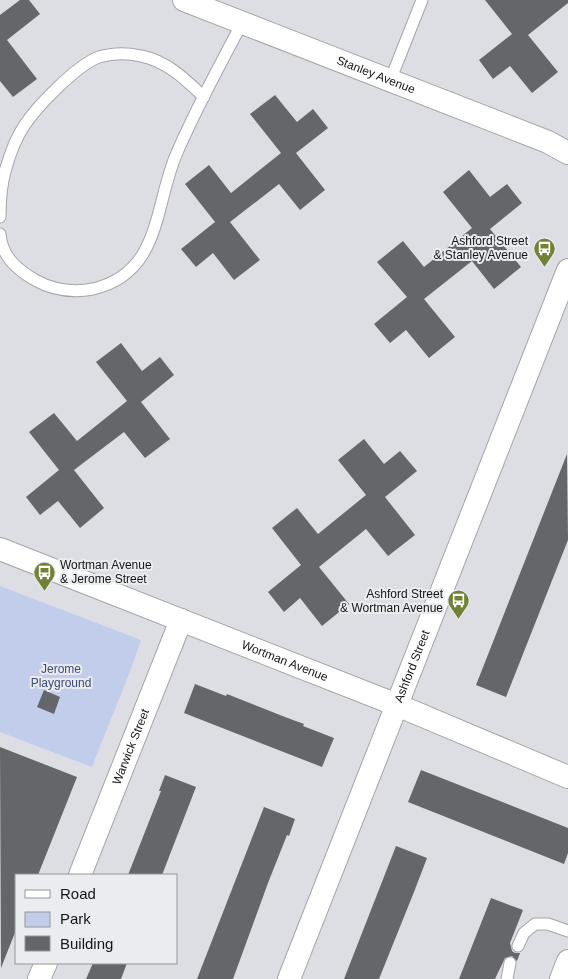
<svg xmlns="http://www.w3.org/2000/svg" width="568" height="979" viewBox="0 0 568 979" font-family="Helvetica,sans-serif">
	<style>
		.green { fill: #c2cdec }
		.building { fill: #65666a }
		.lines { fill: none; stroke-linecap: round; stroke-linejoin: round }
		.service-casing { stroke: #a4a5aa; stroke-width: 13 }
		.minor-casing { stroke: #a4a5aa; stroke-width: 24 }
		.service { stroke: #fff; stroke-width: 11 }
		.minor { stroke: #fff; stroke-width: 22 }
		.labels { text-anchor: middle; dominant-baseline: central; stroke-width: 4; stroke-linejoin: round; paint-order: stroke }
		.street-label { font-size: 12px; fill: #141516; stroke: #eaecf0 }
		.poi-label { font-size: 12px; fill: #141516; stroke: #eaecf0; text-anchor: end }
		.park-label { font-size: 12px; fill: #3b497c; stroke: #eaecf0 }
	</style>
	<rect width="100%" height="100%" fill="#dddee3"/>
	<path class="green" d="M 0,586 L 141,640 C 127,683 108,725 92,767 L 0,732 Z"/>
	<path class="building" d="M 20,0 L 29,0 L 40,14 L 7,40 L 37,79 L 13,97 L 0,81 L 0,15 Z
		M 485,0 L 568,0 L 568,3 L 528,35 L 558,72 L 532,93 L 510,66 L 493,79 L 479,60 L 512,34 Z
		M 275,95 L 297,122 L 313,109 L 328,128 L 296,153 L 325,190 L 300,210 L 279,184 L 230,222 L 260,260 L 234,280 L 213,253 L 196,267 L 181,249 L 215,222 L 185,184 L 209,165 L 231,193 L 281,153 L 250,114 Z
		M 469,170 L 490,197 L 507,184 L 522,203 L 490,229 L 521,267 L 494,289 L 472,261 L 424,299 L 455,337 L 429,358 L 406,330 L 390,343 L 374,324 L 407,297 L 377,262 L 403,241 L 424,267 L 472,228 L 443,192 Z
		M 121,343 L 142,371 L 160,357 L 174,375 L 141,402 L 170,439 L 145,458 L 124,432 L 74,470 L 104,508 L 80,528 L 58,501 L 40,515 L 26,497 L 59,470 L 29,432 L 54,413 L 77,441 L 127,401 L 96,362 Z
		M 364,439 L 384,464 L 400,451 L 417,471 L 385,497 L 415,535 L 388,556 L 366,529 L 319,567 L 349,604 L 322,626 L 300,598 L 284,612 L 268,592 L 301,565 L 272,528 L 297,508 L 318,534 L 366,495 L 338,460 Z
		M 567,454 L 568,540 L 506,697 L 476,685 Z
		M 195,684 L 226,696 L 227,694 L 285,717 L 304,724 L 303,726 L 334,738 L 322,767 L 184,713 Z
		M 44,690 L 60,697 L 54,714 L 37,707 Z
		M 0,747 L 77,777 L 38,875 L 16,875 L 16,930 L 1,968 Z
		M 421,770 L 568,828 L 568,853 L 564,864 L 408,802 Z
		M 165,775 L 196,787 L 162,875 L 128,875 L 161,791 L 159,791 Z
		M 264,807 L 295,819 L 289,836 L 287,835 L 268,883 L 233,979 L 197,979 Z
		M 396,846 L 427,858 L 414,892 L 379,979 L 344,979 Z
		M 491,898 L 523,910 L 510,943 L 512,951 L 515,953 L 520,953 L 517,961 L 512,956 L 505,958 L 495,979 L 459,979 Z
		M 93,963 L 127,963 L 121,979 L 86,979 Z"/>
	<g class="lines">
		<defs>
			<path id="service" d="M 390,81 L 422,0
				M 0,217 C 0,201 1,184 6,168 C 10,154 16,138 24,126 C 37,106 77,65 99,57 C 112,53 128,53 141,56 C 167,61 185,79 204,97
				M 0,234 C 2,256 16,269 35,280 C 53,290 72,293 93,289 C 161,273 154,207 176,155 C 195,110 219,67 242,23
				M 518,946 L 524,933 L 535,924 L 548,924 L 568,931
				M 507,979 L 510,963"/>
			<g id="minor">
				<path id="s1" d="M 184,0 L 548,142 L 568,153"/>
				<path id="s2" d="M 0,549 L 397,705 L 568,777"/>
				<path id="s3" d="M 80,875 L 181,620"/>
				<path d="M 39,979 L 46,963"/>
				<path id="s4" d="M 289,979 L 568,270"/>
				<path d="M 561,979 L 568,961"/>
			</g>
		</defs>
		<use href="#service" class="service-casing"/>
		<use href="#minor" class="minor-casing"/>
		<use href="#service" class="service"/>
		<use href="#minor" class="minor"/>
	</g>
	<defs>
		<symbol id="bus-pin" viewBox="-11 -11 22 30"><path d="M0 17L-7.5 6A9.5 9.5 0 1 1 7.5 6Z" fill="#708333" stroke="#eaecf0"/><path d="M-5-6H5V4H4V6H2V4H-2V6H-4V4H-5ZM-3.5-4V0h7V-4ZM-3.5 1.2v1.5H-2V1.2ZM2 1.2v1.5H3.5V1.2Z" fill="#fff"/></symbol>
	</defs>
	<g fill-rule="evenodd">
		<use href="#bus-pin" x="532" y="236" width="25" height="34"/>
		<use href="#bus-pin" x="32" y="560" width="25" height="34"/>
		<use href="#bus-pin" x="446" y="588" width="25" height="34"/>
	</g>
	<g class="labels">
		<g class="street-label">
			<text stroke="none"><textPath href="#s1" startOffset="206">Stanley Avenue</textPath></text>
			<text stroke="none"><textPath href="#s2" startOffset="306">Wortman Avenue</textPath></text>
			<text stroke="none"><textPath href="#s4" startOffset="336">Ashford Street</textPath></text>
			<text stroke="none"><textPath href="#s3" startOffset="138">Warwick Street</textPath></text>
		</g>
		<g class="poi-label">
			<text x="528" y="241">Ashford Street<tspan x="528" dy="14">&amp; Stanley Avenue</tspan></text>
			<text x="60" y="565" text-anchor="start">Wortman Avenue<tspan x="60" dy="14">&amp; Jerome Street</tspan></text>
			<text x="443" y="594">Ashford Street<tspan x="443" dy="14">&amp; Wortman Avenue</tspan></text>
		</g>
		<g class="park-label">
			<text x="61" y="669">Jerome<tspan x="61" dy="14">Playground</tspan></text>
		</g>
	</g>
	<rect x="15" y="874" width="162" height="90" fill="#eaecf0" stroke="#949699"/>
	<rect x="25" y="890" width="25" height="8" fill="#ffffff" stroke="#949699"/>
	<text x="60" y="899" font-size="15" fill="#141516">Road</text>
	<rect x="25" y="912" width="25" height="15" fill="#c2cdec" stroke="#949699"/>
	<text x="60" y="924" font-size="15" fill="#141516">Park</text>
	<rect x="25" y="936" width="25" height="15" fill="#65666a" stroke="#949699"/>
	<text x="60" y="949" font-size="15" fill="#141516">Building</text>
</svg>
